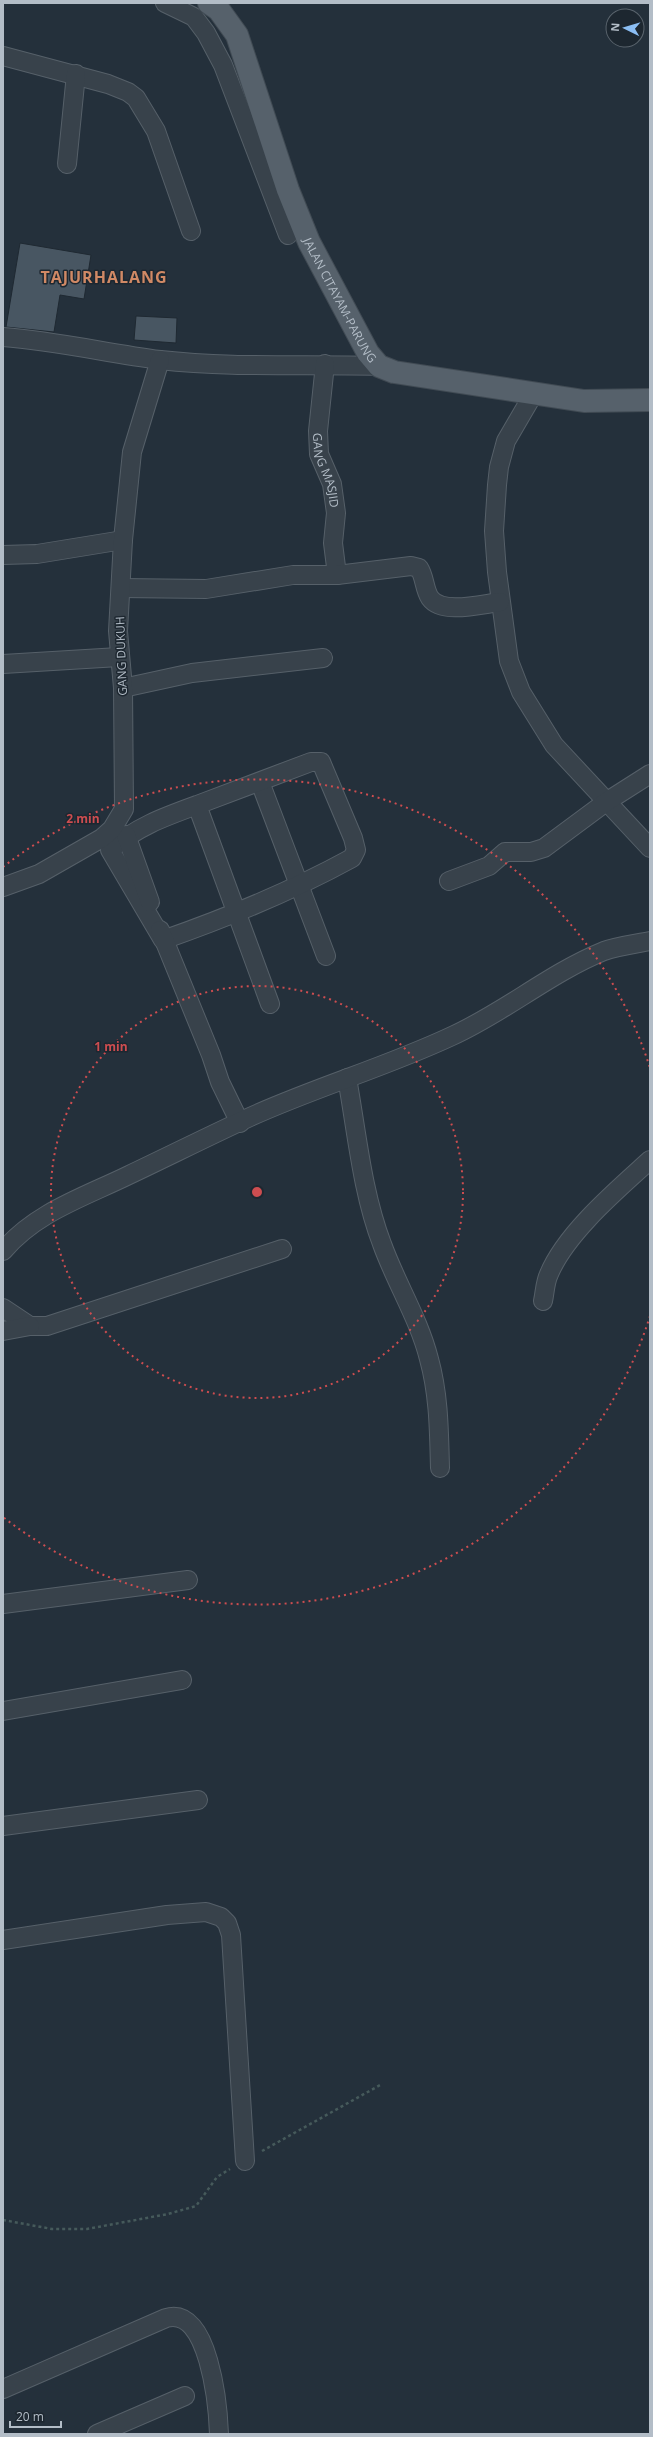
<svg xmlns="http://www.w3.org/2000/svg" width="653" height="2437" viewBox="0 0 653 2437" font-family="'Open Sans',sans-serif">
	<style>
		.building { fill: #485662; stroke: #1f2932 }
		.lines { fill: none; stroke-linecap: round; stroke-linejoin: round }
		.minor-casing { stroke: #566069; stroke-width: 20 }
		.major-casing { stroke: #414b54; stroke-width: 24 }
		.path { stroke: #465a5b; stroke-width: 2.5; stroke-dasharray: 3 3; stroke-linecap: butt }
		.minor { stroke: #38424b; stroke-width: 18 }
		.major { stroke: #56616b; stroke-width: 22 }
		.ring { fill: none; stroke: #cd4d50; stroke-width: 2; stroke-dasharray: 2 4 }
		.labels { text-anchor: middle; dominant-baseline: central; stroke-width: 3; stroke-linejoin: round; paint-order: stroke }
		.street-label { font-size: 12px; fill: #b3bdc7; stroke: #1d2730 }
		.district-label { font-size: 16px; font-weight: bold; letter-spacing: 1px; fill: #d08965; stroke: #1d2730 }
		.centre { fill: #cd4d50; stroke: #1d2730; stroke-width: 2 }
		.ring-label { font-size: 12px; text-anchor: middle; font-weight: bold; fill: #cd4d50; stroke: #1d2730; stroke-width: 3; stroke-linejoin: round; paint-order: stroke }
	</style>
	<rect width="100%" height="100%" fill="#24303b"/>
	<path class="building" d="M 20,243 L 91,255 L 84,299 L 60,295 L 54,332 L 6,327 Z
		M 136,316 L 177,318 L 176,343 L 134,340 Z"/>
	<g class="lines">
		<defs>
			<g id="minor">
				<path d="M 165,3 L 194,17 L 206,33 L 223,65 L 288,235"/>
				<path d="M 3,56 L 108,84 L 128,92 L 136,98 L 156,131 L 191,231"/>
				<path d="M 67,164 L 76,74"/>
				<path d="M 3,337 C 56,341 107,353 160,360 C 232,368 306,364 379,366"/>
				<path id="s1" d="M 325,364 L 318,431 L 319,454 L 332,484 L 336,513 L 333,543 L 337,575"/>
				<path d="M 534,393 L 506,441 L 499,467 L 497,485 L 494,531 L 497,572 L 509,661 L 521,692 L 554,745 L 650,848"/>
				<path d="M 3,555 L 37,554 L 123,540"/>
				<path d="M 121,588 L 206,589 L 293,575 L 337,575 L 411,566 L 419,568 C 425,577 424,589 430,598 C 442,615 482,604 500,602"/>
				<path d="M 3,664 L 119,657"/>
				<path d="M 123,688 L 192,673 L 323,658"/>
				<path d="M 260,782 L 326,956"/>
				<path d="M 197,805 C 164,817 136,827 110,850 L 163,940 C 229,917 290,892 352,858 L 356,850 L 353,838 L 321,762 L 311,762 L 197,805 L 270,1004"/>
				<path d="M 126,835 L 150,902"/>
				<path d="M 449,881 L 489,866 L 505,852 L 531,852 L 544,848 L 606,802 L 650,774"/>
				<path d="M 3,887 L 39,874 L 102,838 L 112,829 L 124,809 L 123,688 L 118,631 L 123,540 L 132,452 L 160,360"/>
				<path d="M 160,930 L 211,1055 L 220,1082 L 240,1123"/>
				<path d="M 347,1078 C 357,1133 362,1192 382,1244 C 396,1283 419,1319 429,1359 C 439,1395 439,1432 440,1468"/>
				<path d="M 3,1251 C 36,1212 84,1197 129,1175 C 169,1156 209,1136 250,1117 C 316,1087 386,1067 452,1036 C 505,1012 550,973 604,951 C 618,946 635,944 650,941"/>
				<path d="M 543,1301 C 545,1292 545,1282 549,1274 C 566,1233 617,1190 650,1160"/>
				<path d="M 3,1308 L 30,1326 L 47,1326 L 282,1249"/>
				<path d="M 3,1331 L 30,1326"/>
				<path d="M 3,1604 L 188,1580"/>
				<path d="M 3,1711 L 182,1680"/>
				<path d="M 3,1826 L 198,1800"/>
				<path d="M 3,1940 L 167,1915 L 206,1912 L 221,1917 L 227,1923 L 231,1935 L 245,2161"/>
				<path d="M 3,2389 L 166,2318 C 209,2305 218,2406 219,2434"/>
				<path d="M 97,2434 L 185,2396"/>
			</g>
			<g id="major">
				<path id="s2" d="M 209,3 L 219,10 L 237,35 L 288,190 L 309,242 L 368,353 L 379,366 L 394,372 L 584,401 L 650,400"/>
			</g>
		</defs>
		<use href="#minor" class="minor-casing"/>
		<use href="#major" class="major-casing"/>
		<path class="path" d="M 262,2151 L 382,2084
			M 3,2220 L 52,2229 L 87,2229 L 168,2214 L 196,2206 L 217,2177 L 230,2169"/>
		<use href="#minor" class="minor"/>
		<use href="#major" class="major"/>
	</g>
	<g class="ring">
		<circle cx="257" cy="1192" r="206"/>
		<path d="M650 1316A412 412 0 0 1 3 1517M3 867A412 412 0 0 1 650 1068"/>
	</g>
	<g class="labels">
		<g class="street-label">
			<text stroke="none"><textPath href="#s2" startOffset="328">JALAN CITAYAM-PARUNG</textPath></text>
			<text stroke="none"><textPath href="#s1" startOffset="108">GANG MASJID</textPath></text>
			<text transform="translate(121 656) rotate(-92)">GANG DUKUH</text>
		</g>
		<g class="district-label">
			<text x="104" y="277">TAJURHALANG</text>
		</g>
	</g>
	<circle cx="257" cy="1192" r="6" class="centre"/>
	<g class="ring-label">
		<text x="83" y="823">2 min</text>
		<text x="111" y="1051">1 min</text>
	</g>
	<rect width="653" height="2437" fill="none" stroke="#b3bdc7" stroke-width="8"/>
	<g transform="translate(625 28) rotate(275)"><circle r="19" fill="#1d2730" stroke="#59636c"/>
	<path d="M0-3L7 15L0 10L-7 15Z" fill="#8bbef4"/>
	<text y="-6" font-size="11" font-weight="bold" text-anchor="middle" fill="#b3bdc7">N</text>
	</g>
	<path d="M10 2421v6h51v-6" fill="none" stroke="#b3bdc7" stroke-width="2"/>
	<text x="16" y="2421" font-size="12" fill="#b3bdc7" stroke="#1d2730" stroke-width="3" paint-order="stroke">20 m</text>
</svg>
